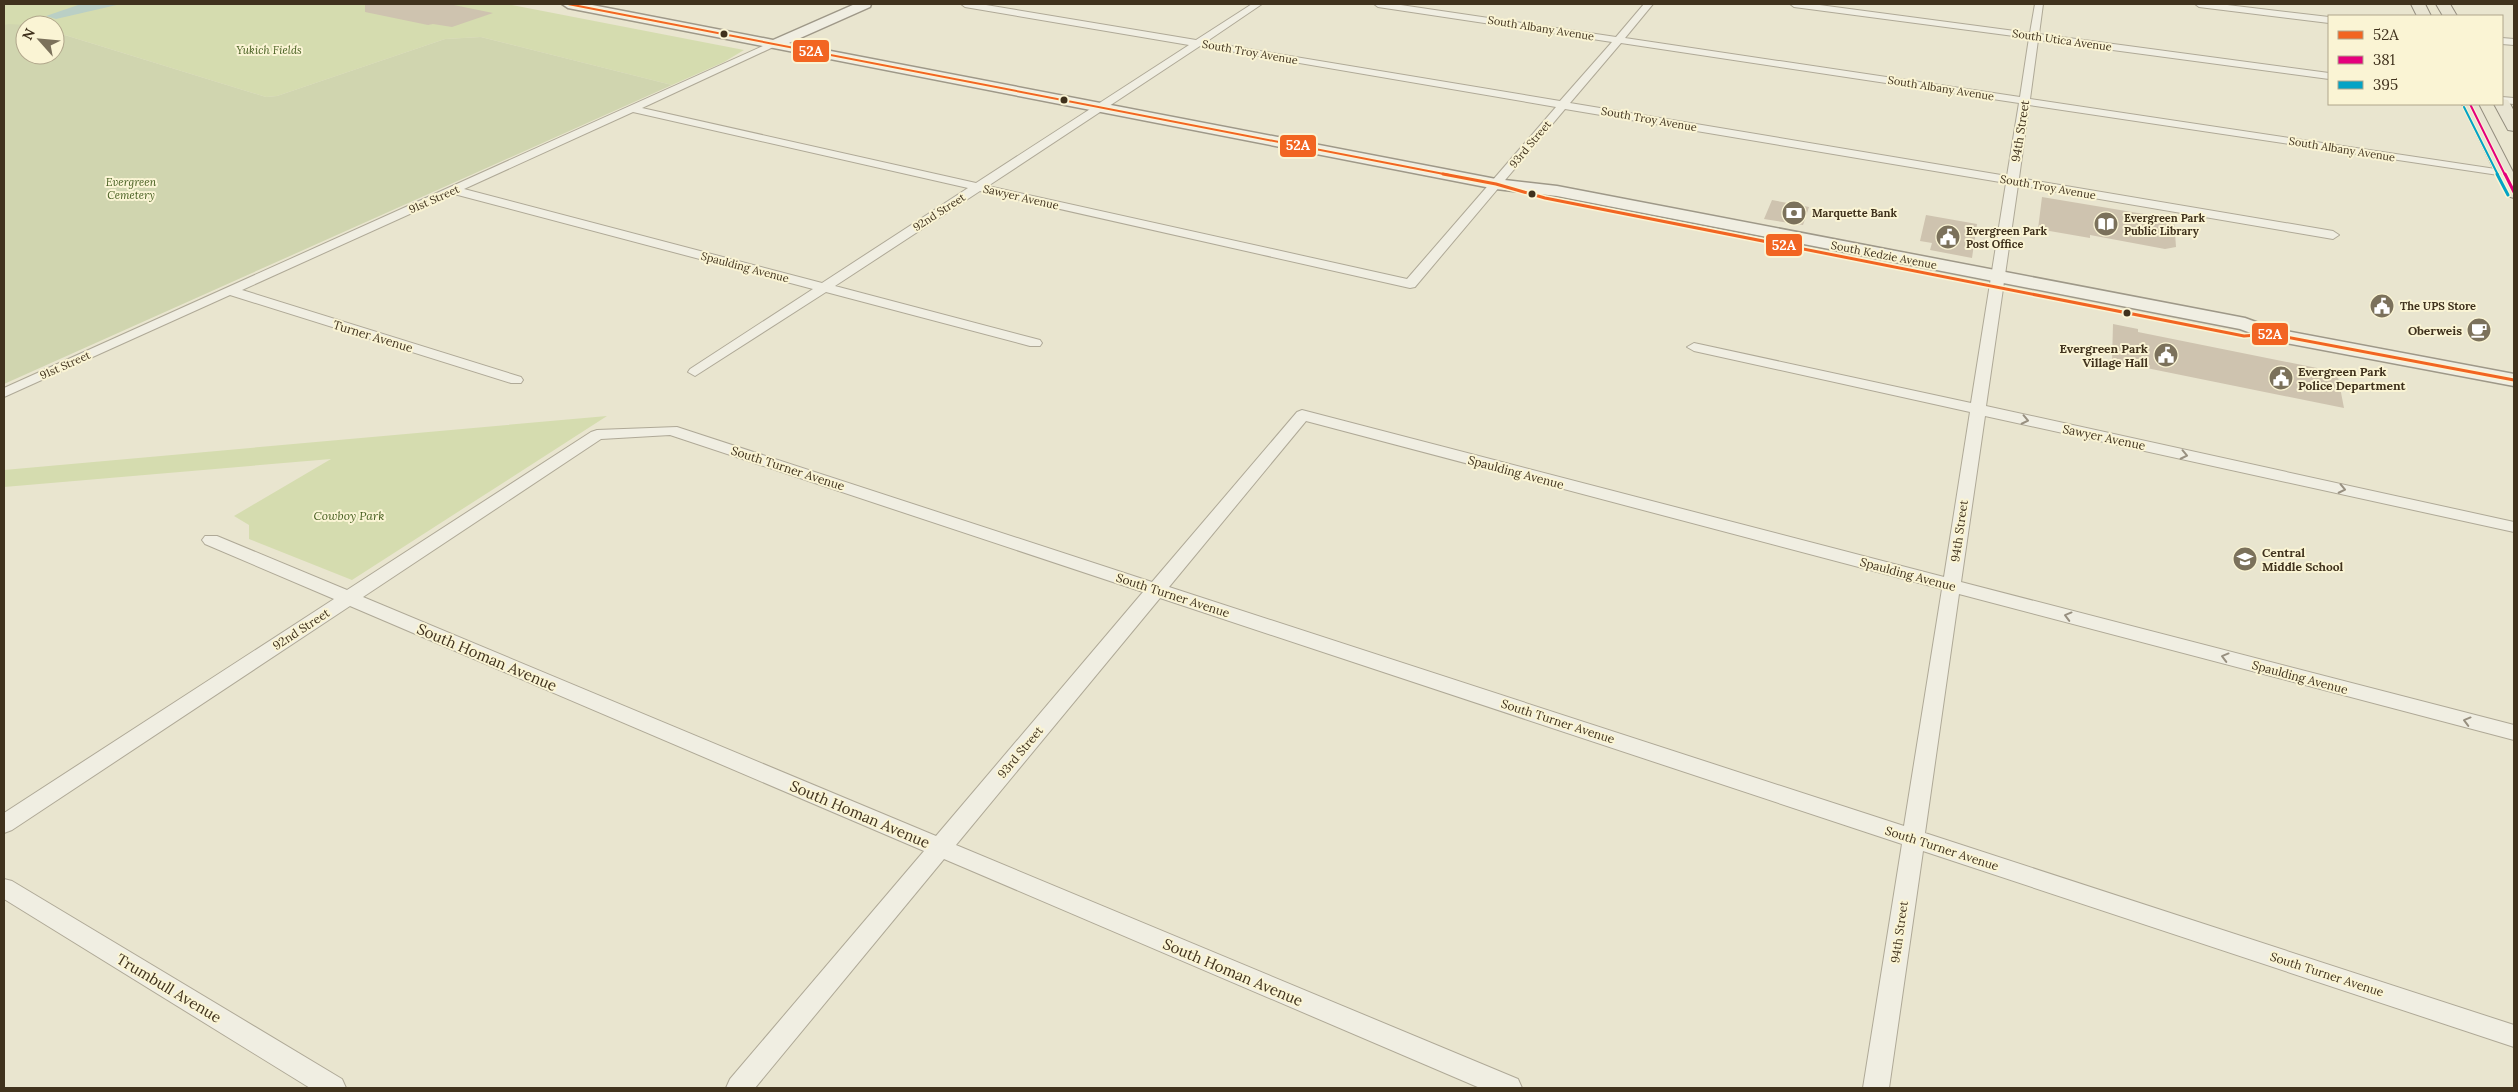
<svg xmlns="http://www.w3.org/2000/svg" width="2518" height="1092" viewBox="0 0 2518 1092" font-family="Lora,serif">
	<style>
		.green { fill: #d5dcaf }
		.cemetery { fill: #d0d5af }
		.water { fill: #bacfc5 }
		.building { fill: #cec3af }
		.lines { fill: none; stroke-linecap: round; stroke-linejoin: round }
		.street-casing { stroke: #afa997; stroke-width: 2 }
		.secondary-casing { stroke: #9e9888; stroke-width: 3 }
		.primary-casing { stroke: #948e7f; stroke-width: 2 }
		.street { fill: #f0eee2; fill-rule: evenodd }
		.secondary { fill: #f0eee2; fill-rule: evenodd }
		.primary { fill: #e8e4d2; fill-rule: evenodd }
		.bus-1-far1-casing { stroke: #faf4d4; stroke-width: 4 }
		.bus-1-casing { stroke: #faf4d4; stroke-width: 6 }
		.bus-2-far1-casing { stroke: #faf4d4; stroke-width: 4 }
		.bus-2-casing { stroke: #faf4d4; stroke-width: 6 }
		.bus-3-far1-casing { stroke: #faf4d4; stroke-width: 4 }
		.bus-3-casing { stroke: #faf4d4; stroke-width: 6 }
		.bus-1-far1 { stroke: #f26522; stroke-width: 2 }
		.bus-1 { stroke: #f26522; stroke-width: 3 }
		.bus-2-far1 { stroke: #e5007d; stroke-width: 2 }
		.bus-2 { stroke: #e5007d; stroke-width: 3 }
		.bus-3-far1 { stroke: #03a3c5; stroke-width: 2 }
		.bus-3 { stroke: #03a3c5; stroke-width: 3 }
		.oneway { stroke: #989080 }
		.bus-dot { fill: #40321d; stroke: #faf4d4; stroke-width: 2 }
		.labels { text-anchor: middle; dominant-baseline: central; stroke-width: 4; stroke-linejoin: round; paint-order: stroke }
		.far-street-label { font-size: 11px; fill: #40321d; stroke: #faf4d4 }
		.far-park-label { font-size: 11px; font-style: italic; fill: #475f21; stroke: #faf4d4 }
		.far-poi-label { font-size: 11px; font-weight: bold; fill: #40321d; stroke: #faf4d4; text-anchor: start }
		.street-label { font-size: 12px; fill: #40321d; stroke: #faf4d4 }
		.poi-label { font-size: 12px; font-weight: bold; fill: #40321d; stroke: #faf4d4; text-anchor: end }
		.park-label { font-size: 12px; font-style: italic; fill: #475f21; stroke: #faf4d4 }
		.near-street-label { font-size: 15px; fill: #40321d; stroke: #faf4d4 }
		.line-badge { stroke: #faf4d4; stroke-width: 2 }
		.badge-label { font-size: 14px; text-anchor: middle; font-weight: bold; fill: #fff }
	</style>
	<rect width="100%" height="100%" fill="#e9e5cf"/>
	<path class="green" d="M 4,4 L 507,4 L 744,50 L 724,62 L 672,85 L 481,37 L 445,39 L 277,96 L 266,97 L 55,32 L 55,25 L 4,25 Z
		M 607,416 L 352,580 L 249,539 L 249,525 L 234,516 L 331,459 L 4,487 L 4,470 Z"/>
	<path class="cemetery" d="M 9,24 L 25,25 L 25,55 L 55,55 L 55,32 L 266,97 L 277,96 L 445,39 L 481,37 L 672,85 L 4,384 L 4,25 Z"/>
	<path class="water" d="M 81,4 L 121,4 L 56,19 L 46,16 Z"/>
	<path class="building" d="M 365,4 L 449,4 L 493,13 L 452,27 L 433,24 L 428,25 L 365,12 Z
		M 2042,197 L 2174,219 L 2176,247 L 2165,249 L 2090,235 L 2090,238 L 2038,229 Z
		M 1772,200 L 1809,207 L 1803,225 L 1764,219 Z
		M 1926,215 L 1977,224 L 1972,258 L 1930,250 L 1932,243 L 1920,241 Z
		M 2113,324 L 2138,329 L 2138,332 L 2337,372 L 2344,408 L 2112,361 Z"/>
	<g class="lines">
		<defs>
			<path id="street" d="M 961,4 L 980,4 L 1196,40 L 1252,4 L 1262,4 L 1206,42 L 1560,101 L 1612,42 L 1378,7 L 1374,4 L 1394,4 L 1616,37 L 1644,4 L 1653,4 L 1625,38 L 2020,97 L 2029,38 L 1794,7 L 1790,4 L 1812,4 L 2030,33 L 2035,4 L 2043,4 L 2039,34 L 2329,73 L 2329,79 L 2038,40 L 2030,99 L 2509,171 L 2511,173 L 2505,176 L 2029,105 L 2019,178 L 2333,231 L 2339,235 L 2333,239 L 2018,185 L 1986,406 L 2514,522 L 2514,532 L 1985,416 L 1961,582 L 2514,725 L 2514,740 L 1959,594 L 1925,833 L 2514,1025 L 2514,1047 L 1923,851 L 1889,1088 L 1863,1088 L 1902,844 L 1160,598 L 956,845 L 1518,1079 L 1522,1088 L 1480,1088 L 944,859 L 755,1088 L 726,1088 L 730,1079 L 924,851 L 350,606 L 12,830 L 4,833 L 4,813 L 334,599 L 205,544 L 202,540 L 205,536 L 217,536 L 347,590 L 591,432 L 597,430 L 677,427 L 1152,582 L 1297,412 L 1302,410 L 1944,577 L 1970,412 L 1694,351 L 1687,347 L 1694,343 L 1971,403 L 2006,183 L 1565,109 L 1415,287 L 1410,288 L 980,191 L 835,286 L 1040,340 L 1042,343 L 1040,346 L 1030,346 L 826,292 L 695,376 L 688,372 L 690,369 L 813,289 L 454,194 L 242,290 L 521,377 L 523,380 L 521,383 L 511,383 L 230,295 L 4,397 L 4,388 L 774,41 L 782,43 L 642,108 L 976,183 L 1189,45 L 965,7 ZM 1621,43 L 2019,103 L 2007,176 L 1570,103 ZM 1200,46 L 1556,107 L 1407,279 L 988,186 ZM 633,112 L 968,188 L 822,283 L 464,189 ZM 1306,421 L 1942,589 L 1904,826 L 1169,587 ZM 670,435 L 1143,592 L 936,836 L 363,597 L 601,439 Z
				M 2195,4 L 2219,4 L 2329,17 L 2329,23 L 2199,7 Z
				M 2502,38 L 2514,39 L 2514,45 L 2502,44 Z
				M 2502,97 L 2514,98 L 2514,104 L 2502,103 Z
				M 4,879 L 12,881 L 342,1079 L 346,1088 L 310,1088 L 4,899 Z"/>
			<path id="secondary" d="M 562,4 L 587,4 L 773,40 L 855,4 L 871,4 L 870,7 L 789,43 L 1496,179 L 1557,186 L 2245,318 L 2275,329 L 2514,374 L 2514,386 L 2270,340 L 2240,329 L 1557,196 L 1496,189 L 568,8 Z"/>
			<path id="primary" d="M 2411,4 L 2425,4 L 2431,16 L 2417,16 Z
				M 2436,4 L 2450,4 L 2457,16 L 2443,16 Z
				M 2502,99 L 2508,100 L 2514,111 L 2514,131 L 2508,130 L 2494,104 L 2502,104 Z
				M 2462,104 L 2478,104 L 2514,174 L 2514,198 L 2507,196 L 2505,192 Z"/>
		</defs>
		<use href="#street" class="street-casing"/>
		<use href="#secondary" class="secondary-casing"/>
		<use href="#primary" class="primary-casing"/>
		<use href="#street" class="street"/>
		<use href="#secondary" class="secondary"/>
		<use href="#primary" class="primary"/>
		<defs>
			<path id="bus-1-far1" d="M 568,4 L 1449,175"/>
			<path id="bus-1" d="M 1443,174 L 1496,184 L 1545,198 L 2244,336 L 2270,334 L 2514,380"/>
			<path id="bus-2-far1" d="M 2470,104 L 2505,175"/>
			<path id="bus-2" d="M 2505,174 L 2514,192"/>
			<path id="bus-3-far1" d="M 2464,107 L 2498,175"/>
			<path id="bus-3" d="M 2497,174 L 2508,195"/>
		</defs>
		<use href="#bus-1-far1" class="bus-1-far1-casing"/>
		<use href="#bus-1" class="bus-1-casing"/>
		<use href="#bus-2-far1" class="bus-2-far1-casing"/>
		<use href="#bus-2" class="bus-2-casing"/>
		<use href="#bus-3-far1" class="bus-3-far1-casing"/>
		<use href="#bus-3" class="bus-3-casing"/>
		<use href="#bus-1-far1" class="bus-1-far1"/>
		<use href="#bus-1" class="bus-1"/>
		<use href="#bus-2-far1" class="bus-2-far1"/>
		<use href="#bus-2" class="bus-2"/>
		<use href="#bus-3-far1" class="bus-3-far1"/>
		<use href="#bus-3" class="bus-3"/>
	</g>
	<defs><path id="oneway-chevron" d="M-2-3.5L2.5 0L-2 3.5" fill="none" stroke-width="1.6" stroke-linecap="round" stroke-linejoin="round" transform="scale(1.25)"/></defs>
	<g class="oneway">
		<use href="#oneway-chevron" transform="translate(2025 420) rotate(12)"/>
		<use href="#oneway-chevron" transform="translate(2184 455) rotate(12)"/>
		<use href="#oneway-chevron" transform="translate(2342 489) rotate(12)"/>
		<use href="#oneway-chevron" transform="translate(2068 616) rotate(-165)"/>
		<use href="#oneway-chevron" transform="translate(2225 657) rotate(-165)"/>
		<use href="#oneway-chevron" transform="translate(2467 721) rotate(-165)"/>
	</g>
	<defs>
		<symbol id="bank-disc" viewBox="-11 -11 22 22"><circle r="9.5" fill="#7b715b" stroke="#faf4d4"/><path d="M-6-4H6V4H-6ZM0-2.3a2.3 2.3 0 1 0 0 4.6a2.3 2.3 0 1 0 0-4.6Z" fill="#fff"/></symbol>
		<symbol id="library-disc" viewBox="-11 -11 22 22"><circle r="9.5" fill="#7b715b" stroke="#faf4d4"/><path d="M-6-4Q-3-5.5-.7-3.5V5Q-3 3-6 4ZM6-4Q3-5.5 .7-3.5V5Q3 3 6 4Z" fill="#fff"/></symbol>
		<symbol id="civic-disc" viewBox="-11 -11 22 22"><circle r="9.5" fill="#7b715b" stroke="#faf4d4"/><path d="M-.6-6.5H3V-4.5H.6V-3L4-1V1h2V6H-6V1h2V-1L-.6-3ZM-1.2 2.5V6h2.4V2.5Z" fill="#fff"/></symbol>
		<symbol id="cafe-disc" viewBox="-11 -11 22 22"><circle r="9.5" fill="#7b715b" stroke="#faf4d4"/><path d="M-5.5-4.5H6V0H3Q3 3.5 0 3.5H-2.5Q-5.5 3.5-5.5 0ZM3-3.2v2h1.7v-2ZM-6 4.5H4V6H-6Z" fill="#fff"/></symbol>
		<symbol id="school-disc" viewBox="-11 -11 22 22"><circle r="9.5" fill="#7b715b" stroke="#faf4d4"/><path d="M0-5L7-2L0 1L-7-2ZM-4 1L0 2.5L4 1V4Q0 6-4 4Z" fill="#fff"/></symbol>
	</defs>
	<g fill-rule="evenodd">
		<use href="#bank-disc" x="1780" y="199" width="28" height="28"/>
		<use href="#library-disc" x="2092" y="210" width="28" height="28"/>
		<use href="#civic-disc" x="1934" y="223" width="28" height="28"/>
		<use href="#civic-disc" x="2368" y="292" width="28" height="28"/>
		<use href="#cafe-disc" x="2465" y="316" width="28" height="28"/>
		<use href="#civic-disc" x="2152" y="341" width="28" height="28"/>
		<use href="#civic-disc" x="2267" y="364" width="28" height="28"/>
		<use href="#school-disc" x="2231" y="545" width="28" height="28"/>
	</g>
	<g class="bus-dot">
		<circle cx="724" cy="34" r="4.5"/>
		<circle cx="1064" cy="100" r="4.5"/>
		<circle cx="1532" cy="194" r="4.5"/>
		<circle cx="2127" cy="313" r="4.5"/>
	</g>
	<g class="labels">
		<g class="far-street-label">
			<text transform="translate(1541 28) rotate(9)">South Albany Avenue</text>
			<text transform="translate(2062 40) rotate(8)">South Utica Avenue</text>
			<text transform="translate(1250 52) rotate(10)">South Troy Avenue</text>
			<text transform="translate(1941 88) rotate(9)">South Albany Avenue</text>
			<text transform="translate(1649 119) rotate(10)">South Troy Avenue</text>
			<text transform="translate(1530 144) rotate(-50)">93rd Street</text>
			<text transform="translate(2342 149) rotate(9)">South Albany Avenue</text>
			<text transform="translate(2048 187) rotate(10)">South Troy Avenue</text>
			<text transform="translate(1021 197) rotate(13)">Sawyer Avenue</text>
			<text transform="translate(434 199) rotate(-24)">91st Street</text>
			<text transform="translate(939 212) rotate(-33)">92nd Street</text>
			<text transform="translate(1884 255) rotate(11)">South Kedzie Avenue</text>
			<text transform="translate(745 267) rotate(15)">Spaulding Avenue</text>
			<text transform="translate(65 365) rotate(-24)">91st Street</text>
		</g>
		<g class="far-park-label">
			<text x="269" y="50">Yukich Fields</text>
			<text x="131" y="182">Evergreen<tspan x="131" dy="13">Cemetery</tspan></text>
		</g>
		<g class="far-poi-label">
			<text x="1812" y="213">Marquette Bank</text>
			<text x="2124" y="218">Evergreen Park<tspan x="2124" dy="13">Public Library</tspan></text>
			<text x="1966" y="231">Evergreen Park<tspan x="1966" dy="13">Post Office</tspan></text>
			<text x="2400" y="306">The UPS Store</text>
		</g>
		<g class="street-label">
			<text transform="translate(2020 131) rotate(-81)">94th Street</text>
			<text transform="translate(373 336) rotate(17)">Turner Avenue</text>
			<text transform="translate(2104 437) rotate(12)">Sawyer Avenue</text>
			<text transform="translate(788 468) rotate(18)">South Turner Avenue</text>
			<text transform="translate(1516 472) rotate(15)">Spaulding Avenue</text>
			<text transform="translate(1959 531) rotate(-82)">94th Street</text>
			<text transform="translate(1908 574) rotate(15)">Spaulding Avenue</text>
			<text transform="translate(1173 595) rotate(18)">South Turner Avenue</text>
			<text transform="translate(301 629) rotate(-33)">92nd Street</text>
			<text transform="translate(2300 677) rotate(15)">Spaulding Avenue</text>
			<text transform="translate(1558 721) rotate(18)">South Turner Avenue</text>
			<text transform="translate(1020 752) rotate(-50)">93rd Street</text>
			<text transform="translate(1942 848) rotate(18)">South Turner Avenue</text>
			<text transform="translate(1899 932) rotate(-82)">94th Street</text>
			<text transform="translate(2327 974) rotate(18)">South Turner Avenue</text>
		</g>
		<g class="poi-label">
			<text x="2462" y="330">Oberweis</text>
			<text x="2148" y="348">Evergreen Park<tspan x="2148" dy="14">Village Hall</tspan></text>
			<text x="2298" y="371" text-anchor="start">Evergreen Park<tspan x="2298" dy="14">Police Department</tspan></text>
			<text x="2262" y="552" text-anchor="start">Central<tspan x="2262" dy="14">Middle School</tspan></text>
		</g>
		<g class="park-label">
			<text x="349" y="515">Cowboy Park</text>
		</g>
		<g class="near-street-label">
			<text transform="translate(487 657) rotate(23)">South Homan Avenue</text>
			<text transform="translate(860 814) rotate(23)">South Homan Avenue</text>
			<text transform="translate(1233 972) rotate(23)">South Homan Avenue</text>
			<text transform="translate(169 988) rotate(31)">Trumbull Avenue</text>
		</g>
	</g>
	<g class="line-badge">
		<rect x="792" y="39" width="38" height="24" rx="5" fill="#f26522"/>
		<rect x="1279" y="134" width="38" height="24" rx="5" fill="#f26522"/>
		<rect x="1765" y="233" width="38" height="24" rx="5" fill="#f26522"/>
		<rect x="2251" y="322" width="38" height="24" rx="5" fill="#f26522"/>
	</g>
	<g class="badge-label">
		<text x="811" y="56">52A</text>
		<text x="1298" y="150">52A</text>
		<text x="1784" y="250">52A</text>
		<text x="2270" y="339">52A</text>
	</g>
	<rect width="2518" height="1092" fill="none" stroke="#40321d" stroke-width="10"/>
	<rect x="2328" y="15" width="175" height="90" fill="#faf4d4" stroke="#b0a68b"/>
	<rect x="2338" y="31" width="25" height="8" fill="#f26522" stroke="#b0a68b"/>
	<text x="2373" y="40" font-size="15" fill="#40321d">52A</text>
	<rect x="2338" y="56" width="25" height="8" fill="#e5007d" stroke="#b0a68b"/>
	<text x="2373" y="65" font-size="15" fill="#40321d">381</text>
	<rect x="2338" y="81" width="25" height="8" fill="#03a3c5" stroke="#b0a68b"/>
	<text x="2373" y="90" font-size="15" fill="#40321d">395</text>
	<g transform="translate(40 40) rotate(297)"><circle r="24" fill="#faf4d4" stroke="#b0a68b"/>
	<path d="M0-4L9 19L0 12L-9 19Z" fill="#7b715b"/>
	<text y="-8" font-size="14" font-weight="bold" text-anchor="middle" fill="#40321d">N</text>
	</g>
</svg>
